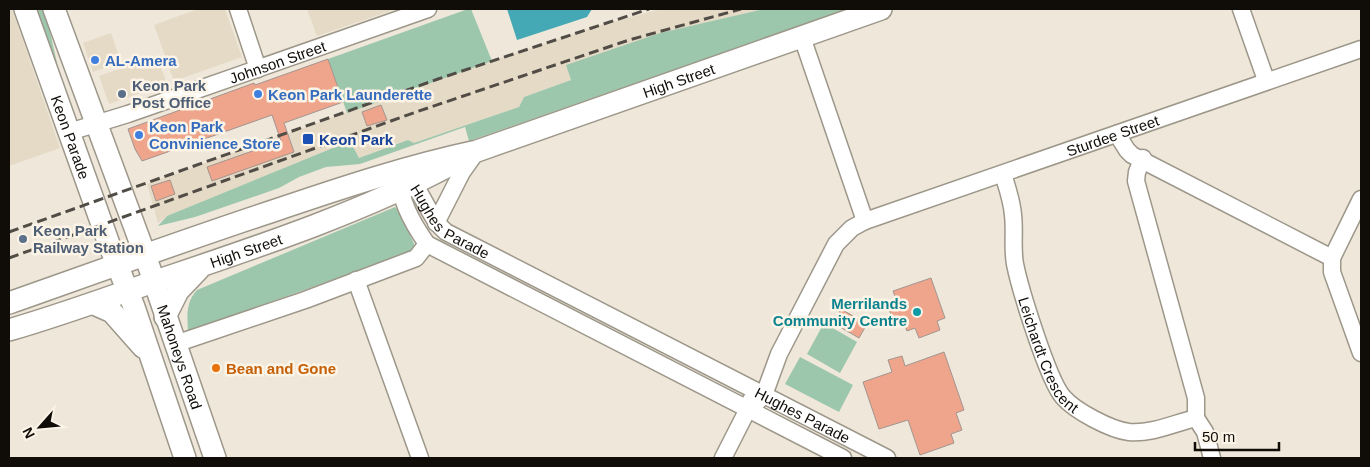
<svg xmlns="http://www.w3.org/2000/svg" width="1370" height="467" viewBox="0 0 1370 467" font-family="Helvetica,sans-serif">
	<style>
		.built { fill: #e5dac6 }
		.green { fill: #9cc7ac }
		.water { fill: #44a9b5 }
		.building { fill: #eea58b; stroke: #a3958f }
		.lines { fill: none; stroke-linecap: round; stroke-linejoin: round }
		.minor-casing { stroke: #9d978a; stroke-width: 19 }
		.major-casing { stroke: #9d978a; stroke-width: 24 }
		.minor { stroke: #fff; stroke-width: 16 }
		.major { stroke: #fff; stroke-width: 21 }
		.rail { stroke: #514d46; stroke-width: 3; stroke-dasharray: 10 5; stroke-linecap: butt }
		.shop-dot { fill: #3f7fe0; stroke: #fbf4e7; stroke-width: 2 }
		.service-dot { fill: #5c6f8a; stroke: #fbf4e7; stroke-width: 2 }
		.transit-dot { fill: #1a4fb4; stroke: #fbf4e7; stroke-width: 2 }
		.culture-dot { fill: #0f9aa8; stroke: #fbf4e7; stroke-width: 2 }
		.food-dot { fill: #e8710a; stroke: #fbf4e7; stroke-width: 2 }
		.labels { text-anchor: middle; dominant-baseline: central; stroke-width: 5; stroke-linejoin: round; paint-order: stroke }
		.shop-label { font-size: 15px; font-weight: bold; fill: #366cbe; stroke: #fbf4e7; text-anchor: start }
		.street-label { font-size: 15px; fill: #100d09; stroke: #fbf4e7 }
		.service-label { font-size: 15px; font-weight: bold; fill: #4e5e75; stroke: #fbf4e7; text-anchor: start }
		.transit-label { font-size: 15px; font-weight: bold; fill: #164399; stroke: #fbf4e7; text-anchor: start }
		.culture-label { font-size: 15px; font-weight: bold; fill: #0d838f; stroke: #fbf4e7; text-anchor: end }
		.food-label { font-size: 15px; font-weight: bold; fill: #c56008; stroke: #fbf4e7; text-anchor: start }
	</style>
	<rect width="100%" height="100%" fill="#eee7da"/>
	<path class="built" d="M 9,9 L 12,9 L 60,148 L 9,166 Z
		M 198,9 L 225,9 L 242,57 L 174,81 L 154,25 Z
		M 307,9 L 392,9 L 393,10 L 317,36 Z
		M 661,9 L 764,9 L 660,33 L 567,65 L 571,80 L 524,97 L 519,107 L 414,143 L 408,140 L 359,158 L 350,141 L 167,216 L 158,223 L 147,184 L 464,70 L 597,26 Z
		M 111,33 L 121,62 L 93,72 L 83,43 Z
		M 157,56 L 167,84 L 109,104 L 99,76 Z"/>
	<path class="green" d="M 31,9 L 45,9 L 60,77 Z
		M 468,9 L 471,9 L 492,61 L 347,113 L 328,59 Z
		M 764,9 L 849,9 L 469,141 L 465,127 L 360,164 L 326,167 L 299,177 L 279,188 L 195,217 L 158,226 L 167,216 L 350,141 L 359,158 L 408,140 L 414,143 L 519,107 L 524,97 L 571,80 L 566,65 L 660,33 Z
		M 395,207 L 399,211 L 415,246 L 414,251 L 188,331 C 187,315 186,302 197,290 Z
		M 824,323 L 857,342 L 840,373 L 807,354 Z
		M 800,357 L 853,385 L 839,412 L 785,384 Z"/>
	<path class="water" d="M 507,9 L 592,9 L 587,17 L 517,40 Z"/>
	<path class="building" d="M 328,59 L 343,102 L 284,123 L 294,152 L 212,181 L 207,167 L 281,141 L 272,115 L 142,161 L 135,149 L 128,129 L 254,83 L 255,85 Z
		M 381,105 L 387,120 L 367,126 L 362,112 Z
		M 170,180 L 175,194 L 156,201 L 151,186 Z
		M 931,278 L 945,318 L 937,321 L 940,330 L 919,338 L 915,328 L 907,331 L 902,318 L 893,321 L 888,306 L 897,302 L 893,291 Z
		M 841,309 L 867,324 L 859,338 L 833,323 Z
		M 944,352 L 964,410 L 956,413 L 962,430 L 951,434 L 954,443 L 920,455 L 908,420 L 879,429 L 863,382 L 892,372 L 888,360 L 902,356 L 905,366 Z"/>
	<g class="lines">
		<defs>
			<g id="minor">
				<path d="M 238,9 L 258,69"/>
				<path d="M 1241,9 L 1266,80"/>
				<path id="s1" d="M 69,132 L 128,114 L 428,9"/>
				<path d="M 1117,134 L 1127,150 L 1132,155 L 1332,258"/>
				<path d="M 1143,158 L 1137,172 L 1136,181 L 1196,398 L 1196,418 L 1205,432 L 1212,458"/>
				<path id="s2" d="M 1003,174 C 1007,187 1012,201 1013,215 C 1015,231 1012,248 1015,264 C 1020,289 1048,380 1063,397 C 1075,411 1111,430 1129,432 C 1152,434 1175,423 1196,418"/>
				<path id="s3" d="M 406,176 C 424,192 428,217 446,232 L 887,458"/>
				<path d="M 400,178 C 399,200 415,227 427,244 L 843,458"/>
				<path d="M 1361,199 L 1332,258 L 1332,272 L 1361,353"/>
				<path id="s4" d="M 865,221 L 1361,49"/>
				<path d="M 436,223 L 462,172 L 477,151"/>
				<path d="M 356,280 L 420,458"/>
				<path d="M 175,344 L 305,300 L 416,258 L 427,244"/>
				<path d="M 757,402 L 764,395 L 779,354 L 836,244 L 852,228 L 865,221 L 802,37"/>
				<path d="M 723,458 L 748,409 L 751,400"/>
			</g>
			<g id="major">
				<path id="s5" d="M 25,9 L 109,244 L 134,307 L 185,458"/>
				<path id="s6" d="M 54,9 L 145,255 L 215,458"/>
				<path id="s7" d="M 9,303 C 97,272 185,240 273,211 C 341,188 407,166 477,151 L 881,9"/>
				<path d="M 94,304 L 112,312 L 143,347"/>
				<path d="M 165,317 L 178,291 L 199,269"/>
				<path id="s8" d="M 9,330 C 58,316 107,298 156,281 C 257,247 361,213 454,163"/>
			</g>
		</defs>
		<use href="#minor" class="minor-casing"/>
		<use href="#major" class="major-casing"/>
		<use href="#minor" class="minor"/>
		<use href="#major" class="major"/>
		<path class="rail" d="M 9,232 L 438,79 L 649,9
			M 9,258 L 416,112 L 629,40 L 741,9"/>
	</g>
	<g class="shop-dot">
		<circle cx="95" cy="60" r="5"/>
		<circle cx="258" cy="94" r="5"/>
		<circle cx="139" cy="135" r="5"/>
	</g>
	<g class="service-dot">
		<circle cx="122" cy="94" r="5"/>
		<circle cx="23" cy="239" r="5"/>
	</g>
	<rect class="transit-dot" x="302" y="133" width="12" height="12" rx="2.5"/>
	<circle class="culture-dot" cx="917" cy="312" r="5"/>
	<circle class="food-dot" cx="216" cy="368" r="5"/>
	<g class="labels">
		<g class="shop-label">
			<text x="105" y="60">AL-Amera</text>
			<text x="268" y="94">Keon Park Launderette</text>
			<text x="149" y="126">Keon Park<tspan x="149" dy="17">Convinience Store</tspan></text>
		</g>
		<g class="street-label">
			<text stroke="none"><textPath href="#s1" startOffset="220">Johnson Street</textPath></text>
			<text stroke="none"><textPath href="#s7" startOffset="706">High Street</textPath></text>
			<text stroke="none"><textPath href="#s4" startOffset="262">Sturdee Street</textPath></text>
			<text stroke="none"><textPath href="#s5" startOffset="136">Keon Parade</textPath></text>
			<text stroke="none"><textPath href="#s3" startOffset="65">Hughes Parade</textPath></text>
			<text stroke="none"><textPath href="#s8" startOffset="250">High Street</textPath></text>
			<text stroke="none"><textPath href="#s2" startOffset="189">Leichardt Crescent</textPath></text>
			<text stroke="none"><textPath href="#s6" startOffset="370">Mahoneys Road</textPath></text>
			<text stroke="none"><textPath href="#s3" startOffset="470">Hughes Parade</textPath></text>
		</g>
		<g class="service-label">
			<text x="132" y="85">Keon Park<tspan x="132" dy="17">Post Office</tspan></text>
			<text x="33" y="230">Keon Park<tspan x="33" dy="17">Railway Station</tspan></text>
		</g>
		<g class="transit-label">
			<text x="319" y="139">Keon Park</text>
		</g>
		<g class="culture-label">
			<text x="907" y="303">Merrilands<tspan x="907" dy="17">Community Centre</tspan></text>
		</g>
		<g class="food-label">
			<text x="226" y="368">Bean and Gone</text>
		</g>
	</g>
	<rect width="1370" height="467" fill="none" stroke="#100d09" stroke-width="20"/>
	<g transform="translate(40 427) rotate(243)" stroke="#fbf4e7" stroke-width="4" paint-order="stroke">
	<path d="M0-4L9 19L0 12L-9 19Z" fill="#100d09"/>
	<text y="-8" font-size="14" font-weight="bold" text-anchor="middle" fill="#100d09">N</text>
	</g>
	<path d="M1195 442v8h84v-8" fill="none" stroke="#100d09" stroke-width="2.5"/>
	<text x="1202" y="442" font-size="15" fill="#100d09" stroke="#fbf4e7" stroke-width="4" paint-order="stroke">50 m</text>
</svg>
